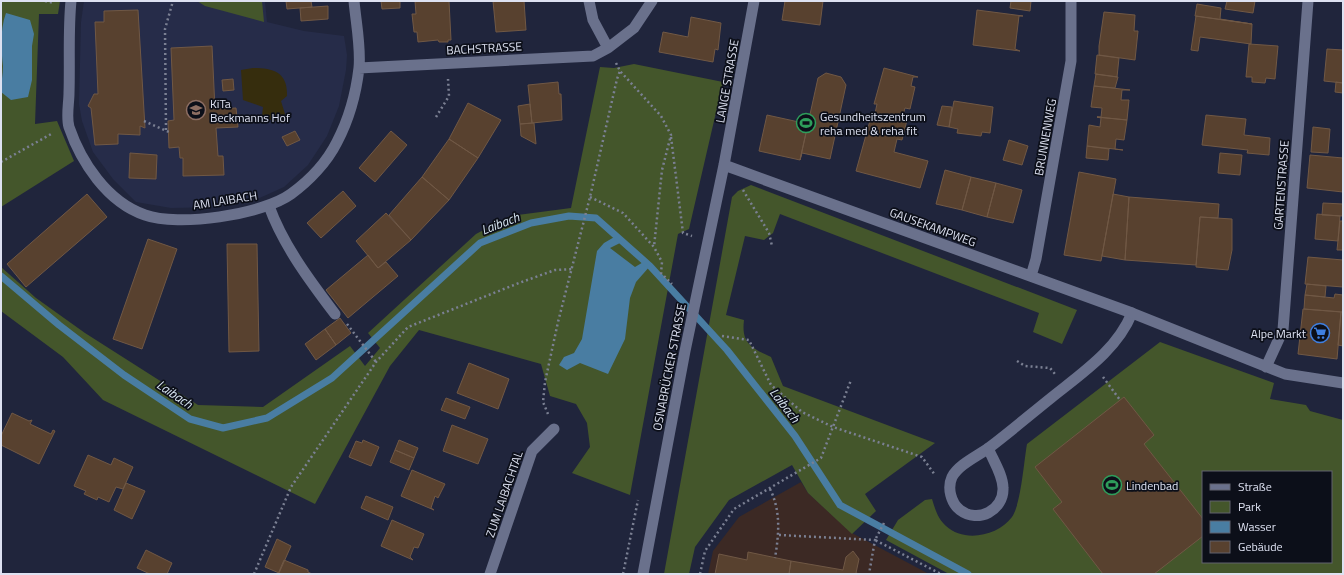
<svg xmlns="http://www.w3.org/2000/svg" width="1344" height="575" viewBox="0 0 1344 575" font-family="'Titillium Web',sans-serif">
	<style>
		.commercial { fill: #3c2924 }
		.built { fill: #262c49 }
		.green { fill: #44562b; fill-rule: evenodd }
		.sand { fill: #362d0d }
		.water { fill: #497da2 }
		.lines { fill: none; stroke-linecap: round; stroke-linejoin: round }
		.stream { stroke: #497da2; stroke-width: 7 }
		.building { fill: #58412f; stroke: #705845 }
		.path { stroke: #7b8093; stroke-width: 2.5; stroke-dasharray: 2 3; stroke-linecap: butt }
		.service { stroke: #6a718c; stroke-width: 11 }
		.minor { stroke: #6a718c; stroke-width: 11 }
		.labels { text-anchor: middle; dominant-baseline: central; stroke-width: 3.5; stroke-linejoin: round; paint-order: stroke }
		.street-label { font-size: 12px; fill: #dde1f1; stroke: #0c0f19 }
		.poi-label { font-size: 12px; fill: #dde1f1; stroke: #0c0f19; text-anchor: start }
		.water-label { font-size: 13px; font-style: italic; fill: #d8e6f2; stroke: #0c0f19 }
	</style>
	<rect width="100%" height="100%" fill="#20253c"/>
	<path class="commercial" d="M 801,482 L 808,493 L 852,533 L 929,574 L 708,574 L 713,551 L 739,517 Z"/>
	<path class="built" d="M 84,1 L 265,1 L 267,22 L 304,31 L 344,36 L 347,55 L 346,70 L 339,106 L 327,136 L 308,165 L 284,187 L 253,201 L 217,207 L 171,208 L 136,202 L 113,179 L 93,152 L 82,121 L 79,104 L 81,22 Z"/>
	<path class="green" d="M 1,1 L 60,1 L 58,14 L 39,14 L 35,124 L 57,121 L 74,161 L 1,207 Z
		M 197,1 L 262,1 L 264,22 L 205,6 Z
		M 634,64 L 723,82 L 689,229 L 678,234 L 630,495 L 572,473 L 590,447 L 587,423 L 576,404 L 550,396 L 541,364 L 419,330 L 390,366 L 315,504 L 103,400 L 63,357 L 1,311 L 1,267 L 36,298 L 85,333 L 198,405 L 263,407 L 350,346 L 365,366 L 380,348 L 368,333 L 476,234 L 510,216 L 571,208 L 600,67 L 614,68 Z
		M 751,185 L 1077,310 L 1062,344 L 1033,332 L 1039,313 L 780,214 L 773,233 L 764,240 L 745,236 L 726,315 L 744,320 C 741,344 752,348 771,357 L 783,386 L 935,443 L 865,494 L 876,511 L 852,534 L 808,493 L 792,465 L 729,500 L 695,547 L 689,574 L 664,574 L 732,197 L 738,191 Z
		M 1160,342 L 1274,383 L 1270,399 L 1306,405 L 1310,411 L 1343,420 L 1343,574 L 949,574 L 886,540 L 898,520 L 925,500 L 932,499 C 935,509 938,519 946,526 C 964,543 998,536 1012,517 C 1021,504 1024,461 1027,444 ZM 1203,472 L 1331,472 L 1331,562 L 1203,562 Z"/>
	<path class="sand" d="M 253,68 C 273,68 288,72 287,96 L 281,101 L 285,114 C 280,124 270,121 262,116 L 263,107 L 243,100 L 241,70 Z"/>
	<path class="water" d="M 6,13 L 30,20 L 34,34 L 32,46 L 32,80 L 28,97 L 11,100 L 1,92 C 1,83 3,74 3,66 C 1,49 0,29 6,13 Z
		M 616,236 L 622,242 L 610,248 L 635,267 L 645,261 L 650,266 L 636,282 L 630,298 L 625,339 L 608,374 L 580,363 L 567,370 L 559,365 L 564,357 L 574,353 L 582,339 L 597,251 L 604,243 Z"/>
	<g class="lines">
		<path class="stream" d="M 1,276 L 59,325 L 124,375 L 190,419 L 223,428 L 267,418 L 332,378 L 480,243 L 531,223 L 569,216 L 596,218 L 650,266 L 727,350 L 795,436 L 840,505 L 968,574"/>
	</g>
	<path class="building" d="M 286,1 L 311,1 L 312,7 L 287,9 Z
		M 381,1 L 400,1 L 400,8 L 382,9 Z
		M 415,1 L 449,1 L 451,40 L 448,40 L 448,42 L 439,42 L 438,40 L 418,42 L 417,32 L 414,32 L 412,14 L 416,14 Z
		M 493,1 L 524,1 L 526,30 L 496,32 Z
		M 785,1 L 823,1 L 820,25 L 782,20 Z
		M 1011,1 L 1031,1 L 1030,11 L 1010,8 Z
		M 1255,1 L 1253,13 L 1225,9 L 1227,1 Z
		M 1197,4 L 1221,8 L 1220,19 L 1252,24 L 1195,16 Z
		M 328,6 L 328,19 L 301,21 L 300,8 Z
		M 138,10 L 145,128 L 140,126 L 140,135 L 118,134 L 118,144 L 95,145 L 91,108 L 88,106 L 94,94 L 98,94 L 95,22 L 104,22 L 104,11 Z
		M 977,10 L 1023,16 L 1019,16 L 1015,49 L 1020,51 L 973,45 Z
		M 1104,12 L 1135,15 L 1134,31 L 1138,31 L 1135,60 L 1099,55 L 1099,46 Z
		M 1196,16 L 1252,24 L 1251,44 L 1200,37 L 1198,51 L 1191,50 Z
		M 691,17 L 721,23 L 718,50 L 715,49 L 713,62 L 659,52 L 663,32 L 688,37 Z
		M 1249,44 L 1278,46 L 1275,79 L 1266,78 L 1265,83 L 1252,82 L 1252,77 L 1246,77 Z
		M 212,46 L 215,109 L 236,108 L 238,127 L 216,128 L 218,156 L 223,156 L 224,175 L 183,176 L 183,158 L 180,158 L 179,147 L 169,148 L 168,121 L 174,120 L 171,48 Z
		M 1327,49 L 1343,50 L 1343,83 L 1324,81 Z
		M 1097,55 L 1119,58 L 1117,77 L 1095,74 Z
		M 884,68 L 918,77 L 913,77 L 911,86 L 915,87 L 910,109 L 905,108 L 903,115 L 908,116 L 902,140 L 897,139 L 894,152 L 928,161 L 920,188 L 856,171 L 871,117 L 874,118 L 877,104 L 874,104 Z
		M 826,73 L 841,77 L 846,85 L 830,159 L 802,153 L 800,160 L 818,78 Z
		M 1096,74 L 1118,77 L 1115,88 L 1094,86 Z
		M 233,79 L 234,90 L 223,91 L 222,80 Z
		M 558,82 L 559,94 L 561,94 L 562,120 L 532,123 L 528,85 Z
		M 1336,82 L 1343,83 L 1343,93 L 1335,92 Z
		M 1094,86 L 1130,90 L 1122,90 L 1121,100 L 1129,100 L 1127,120 L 1097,117 L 1101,117 L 1102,108 L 1091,107 Z
		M 954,101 L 993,107 L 990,133 L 982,132 L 981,136 L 957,133 L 958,129 L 949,127 Z
		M 468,103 L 501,120 L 478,158 L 449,139 Z
		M 530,104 L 532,123 L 520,124 L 518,106 Z
		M 942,106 L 952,107 L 949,127 L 937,125 Z
		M 767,115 L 808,124 L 800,160 L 759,151 Z
		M 1206,115 L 1246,119 L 1244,135 L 1270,138 L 1269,155 L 1247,153 L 1248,150 L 1202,145 Z
		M 1097,117 L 1127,120 L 1124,140 L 1116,139 L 1115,149 L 1123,150 L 1087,146 L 1089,125 L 1100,127 L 1101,118 Z
		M 534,123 L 536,144 L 521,136 L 520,124 Z
		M 1313,127 L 1330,129 L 1328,153 L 1311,152 Z
		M 295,131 L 300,140 L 287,146 L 282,137 Z
		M 391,131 L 407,145 L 375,182 L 359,168 Z
		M 449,139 L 478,158 L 449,200 L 422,177 Z
		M 1009,140 L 1028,146 L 1022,165 L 1003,160 Z
		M 1087,146 L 1109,149 L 1108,160 L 1086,158 Z
		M 130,153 L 157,155 L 156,179 L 129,178 Z
		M 1220,153 L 1242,155 L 1240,175 L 1218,173 Z
		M 1310,155 L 1343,158 L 1343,192 L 1307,188 Z
		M 945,170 L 971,177 L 962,210 L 936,204 Z
		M 1079,172 L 1116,179 L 1101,261 L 1064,255 Z
		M 422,177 L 449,200 L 411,240 L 389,215 Z
		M 971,177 L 996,183 L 987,217 L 962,210 Z
		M 996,183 L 1022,190 L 1013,223 L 987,217 Z
		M 343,191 L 356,206 L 321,238 L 307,223 Z
		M 87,194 L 107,217 L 26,287 L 7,264 Z
		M 1113,194 L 1129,197 L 1125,260 L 1102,256 Z
		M 1129,197 L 1219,204 L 1218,218 L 1200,217 L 1196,265 L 1125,260 Z
		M 1323,203 L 1343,204 L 1343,216 L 1322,215 Z
		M 386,213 L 411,240 L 378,268 L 356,241 Z
		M 1317,214 L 1340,216 L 1338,241 L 1315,239 Z
		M 1200,217 L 1232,219 L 1232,250 L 1228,270 L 1196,267 Z
		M 1340,221 L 1343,221 L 1343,250 L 1337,250 Z
		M 148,239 L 177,249 L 142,349 L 113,339 Z
		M 227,244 L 257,244 L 259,351 L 229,352 Z
		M 368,255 L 378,268 L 386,262 L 398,276 L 348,318 L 326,290 Z
		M 1308,257 L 1343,260 L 1343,287 L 1305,284 Z
		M 1307,284 L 1326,286 L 1325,297 L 1305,295 Z
		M 1335,294 L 1343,295 L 1343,312 L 1304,309 L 1305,295 L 1334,298 Z
		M 1303,309 L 1341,312 L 1337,359 L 1298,354 Z
		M 1341,312 L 1343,312 L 1343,346 L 1338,345 Z
		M 340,318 L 351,333 L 336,345 L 325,329 Z
		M 325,329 L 336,345 L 316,360 L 305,344 Z
		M 469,363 L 509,379 L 498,409 L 457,393 Z
		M 1124,397 L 1154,435 L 1144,444 L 1203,519 L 1203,536 L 1154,574 L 1103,574 L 1053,509 L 1062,502 L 1035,467 Z
		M 446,398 L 470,407 L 465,419 L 441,410 Z
		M 12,413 L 29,421 L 32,420 L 30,424 L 51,434 L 53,430 L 55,431 L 39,464 L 1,445 L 1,436 Z
		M 452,425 L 488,439 L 478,464 L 443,451 Z
		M 363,440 L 379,447 L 371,466 L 349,457 L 356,441 L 362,443 Z
		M 399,440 L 418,448 L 414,458 L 395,450 Z
		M 395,450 L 414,458 L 409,470 L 390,462 Z
		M 88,455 L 111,465 L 114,458 L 133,467 L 123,489 L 116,487 L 109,502 L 98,497 L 97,500 L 84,494 L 86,491 L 74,486 Z
		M 412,470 L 445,484 L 438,498 L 435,496 L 431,508 L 434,510 L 401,496 Z
		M 126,483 L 145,491 L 132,519 L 114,510 Z
		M 366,496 L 393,507 L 388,520 L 361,508 Z
		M 392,520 L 424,534 L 418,548 L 414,547 L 410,557 L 413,560 L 381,546 Z
		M 277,539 L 291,546 L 279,573 L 265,567 Z
		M 146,550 L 172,563 L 167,574 L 150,574 L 137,568 Z
		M 853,551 L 859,559 L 856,573 L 860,574 L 789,574 L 791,561 L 843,570 L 846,557 Z
		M 748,552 L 791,561 L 789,574 L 715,574 L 719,554 L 747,560 Z
		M 284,560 L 308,570 L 308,572 L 312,574 L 278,574 Z"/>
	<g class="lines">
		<path class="path" d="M 45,1 L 54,3
			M 616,63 L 620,71 L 661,116 L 671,135 L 662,170 L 654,247
			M 436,117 L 449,96 L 448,79
			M 144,121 L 169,132
			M 166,130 L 165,29 L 173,1
			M 671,137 L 683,233 L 692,236
			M 1,162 L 53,133
			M 743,190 L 769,233 L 772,246
			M 590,197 L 623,213 L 654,247 L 662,262 L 661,273 L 672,284
			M 347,324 L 376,362
			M 722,336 L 749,340 L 771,385 L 802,412 L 833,427 L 922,457 L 935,475
			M 1017,361 L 1025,366 L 1050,368 L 1055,374
			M 1103,377 L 1120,400
			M 548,414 L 543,402 L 545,382 L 558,322 L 590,197 L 617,79 L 620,71
			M 770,489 C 781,511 779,534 775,558
			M 884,523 L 875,540 L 941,574
			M 779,535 L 875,540 L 869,574
			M 254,574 L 291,487 L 376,362 L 408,327 L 519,283 L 555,270 L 573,269
			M 623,574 L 638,500
			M 700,574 L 705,551 L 734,509 L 821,458 L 851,380"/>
		<path class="service" d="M 269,206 C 283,245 310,281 335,314
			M 988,448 C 993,460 1003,475 1003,488 C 1004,510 978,524 960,510 C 951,503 947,488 952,477 C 959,464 978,456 990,447 C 1011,431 1031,414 1051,398 C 1082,373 1117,350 1132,313"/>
		<path class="minor" d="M 71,1 C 68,31 70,63 69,93 C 69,103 66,117 69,127 C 81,162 107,202 145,215 C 178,227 262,215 291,194 C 309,181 327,162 337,142 C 349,119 356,94 359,68 C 361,47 356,23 354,1
			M 589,1 L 593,20 L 608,48
			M 359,68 L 593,56 L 608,48 L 634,28 L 652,1
			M 724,165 L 1132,313 L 1285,374 L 1343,383
			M 1031,276 L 1036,259 L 1071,61 L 1071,1
			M 1266,367 L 1283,330 L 1308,1
			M 490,574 L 532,451 L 554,429
			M 643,574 L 685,351 L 724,165 L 754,1"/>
	</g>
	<defs>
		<symbol id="school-ring" viewBox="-11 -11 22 22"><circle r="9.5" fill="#0c0f19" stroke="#8d6e63" stroke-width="1.5"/><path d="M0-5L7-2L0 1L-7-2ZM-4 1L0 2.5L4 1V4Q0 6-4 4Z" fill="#8d6e63"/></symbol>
		<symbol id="stadium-ring" viewBox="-11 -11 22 22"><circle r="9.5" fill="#0c0f19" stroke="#2e9e5b" stroke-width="1.5"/><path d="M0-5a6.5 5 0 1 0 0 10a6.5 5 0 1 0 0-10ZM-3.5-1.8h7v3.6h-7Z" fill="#2e9e5b"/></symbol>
		<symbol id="supermarket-ring" viewBox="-11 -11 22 22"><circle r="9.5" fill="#0c0f19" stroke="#3f7fe0" stroke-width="1.5"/><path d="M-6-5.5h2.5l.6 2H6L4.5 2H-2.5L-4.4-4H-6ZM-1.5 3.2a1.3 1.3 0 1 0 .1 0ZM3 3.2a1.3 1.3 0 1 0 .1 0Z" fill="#3f7fe0"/></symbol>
	</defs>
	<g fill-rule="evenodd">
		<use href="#school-ring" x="185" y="99" width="22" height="22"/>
		<use href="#stadium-ring" x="795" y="112" width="22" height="22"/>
		<use href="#supermarket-ring" x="1309" y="322" width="22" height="22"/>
		<use href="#stadium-ring" x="1101" y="474" width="22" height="22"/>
	</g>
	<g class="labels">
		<g class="street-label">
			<text transform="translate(484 48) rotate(-3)">BACHSTRASSE</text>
			<text transform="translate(727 81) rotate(-80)">LANGE STRASSE</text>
			<text transform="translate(1045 137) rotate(-80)">BRUNNENWEG</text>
			<text transform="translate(1281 185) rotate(-86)">GARTENSTRASSE</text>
			<text transform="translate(225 200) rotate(-9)">AM LAIBACH</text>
			<text transform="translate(933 227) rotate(20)">GAUSEKAMPWEG</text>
			<text transform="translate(669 367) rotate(-79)">OSNABRÜCKER STRASSE</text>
			<text transform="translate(504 494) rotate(-71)">ZUM LAIBACHTAL</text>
		</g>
		<g class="poi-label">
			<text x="210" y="103">KiTa<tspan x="210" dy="14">Beckmanns Hof</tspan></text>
			<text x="820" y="116">Gesundheitszentrum<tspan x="820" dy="14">reha med &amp; reha fit</tspan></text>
			<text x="1306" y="333" text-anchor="end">Alpe Markt</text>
			<text x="1126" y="485">Lindenbad</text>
		</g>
		<g class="water-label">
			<text transform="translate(500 223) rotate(-21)">Laibach</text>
			<text transform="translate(175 394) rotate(34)">Laibach</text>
			<text transform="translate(785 405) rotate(52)">Laibach</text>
		</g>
	</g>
	<rect width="1344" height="575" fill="none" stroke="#dde1f1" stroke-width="4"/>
	<rect x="1202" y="471" width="130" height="92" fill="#0c0f19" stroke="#60636f"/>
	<rect x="1210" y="484" width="20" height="6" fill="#6a718c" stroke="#60636f"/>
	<text x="1238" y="491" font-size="12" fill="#dde1f1">Straße</text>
	<rect x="1210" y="501" width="20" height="12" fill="#44562b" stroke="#60636f"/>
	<text x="1238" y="511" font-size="12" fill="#dde1f1">Park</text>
	<rect x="1210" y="521" width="20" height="12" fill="#497da2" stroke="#60636f"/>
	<text x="1238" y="531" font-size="12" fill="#dde1f1">Wasser</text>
	<rect x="1210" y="541" width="20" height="12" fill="#58412f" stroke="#60636f"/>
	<text x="1238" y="551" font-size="12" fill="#dde1f1">Gebäude</text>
</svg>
